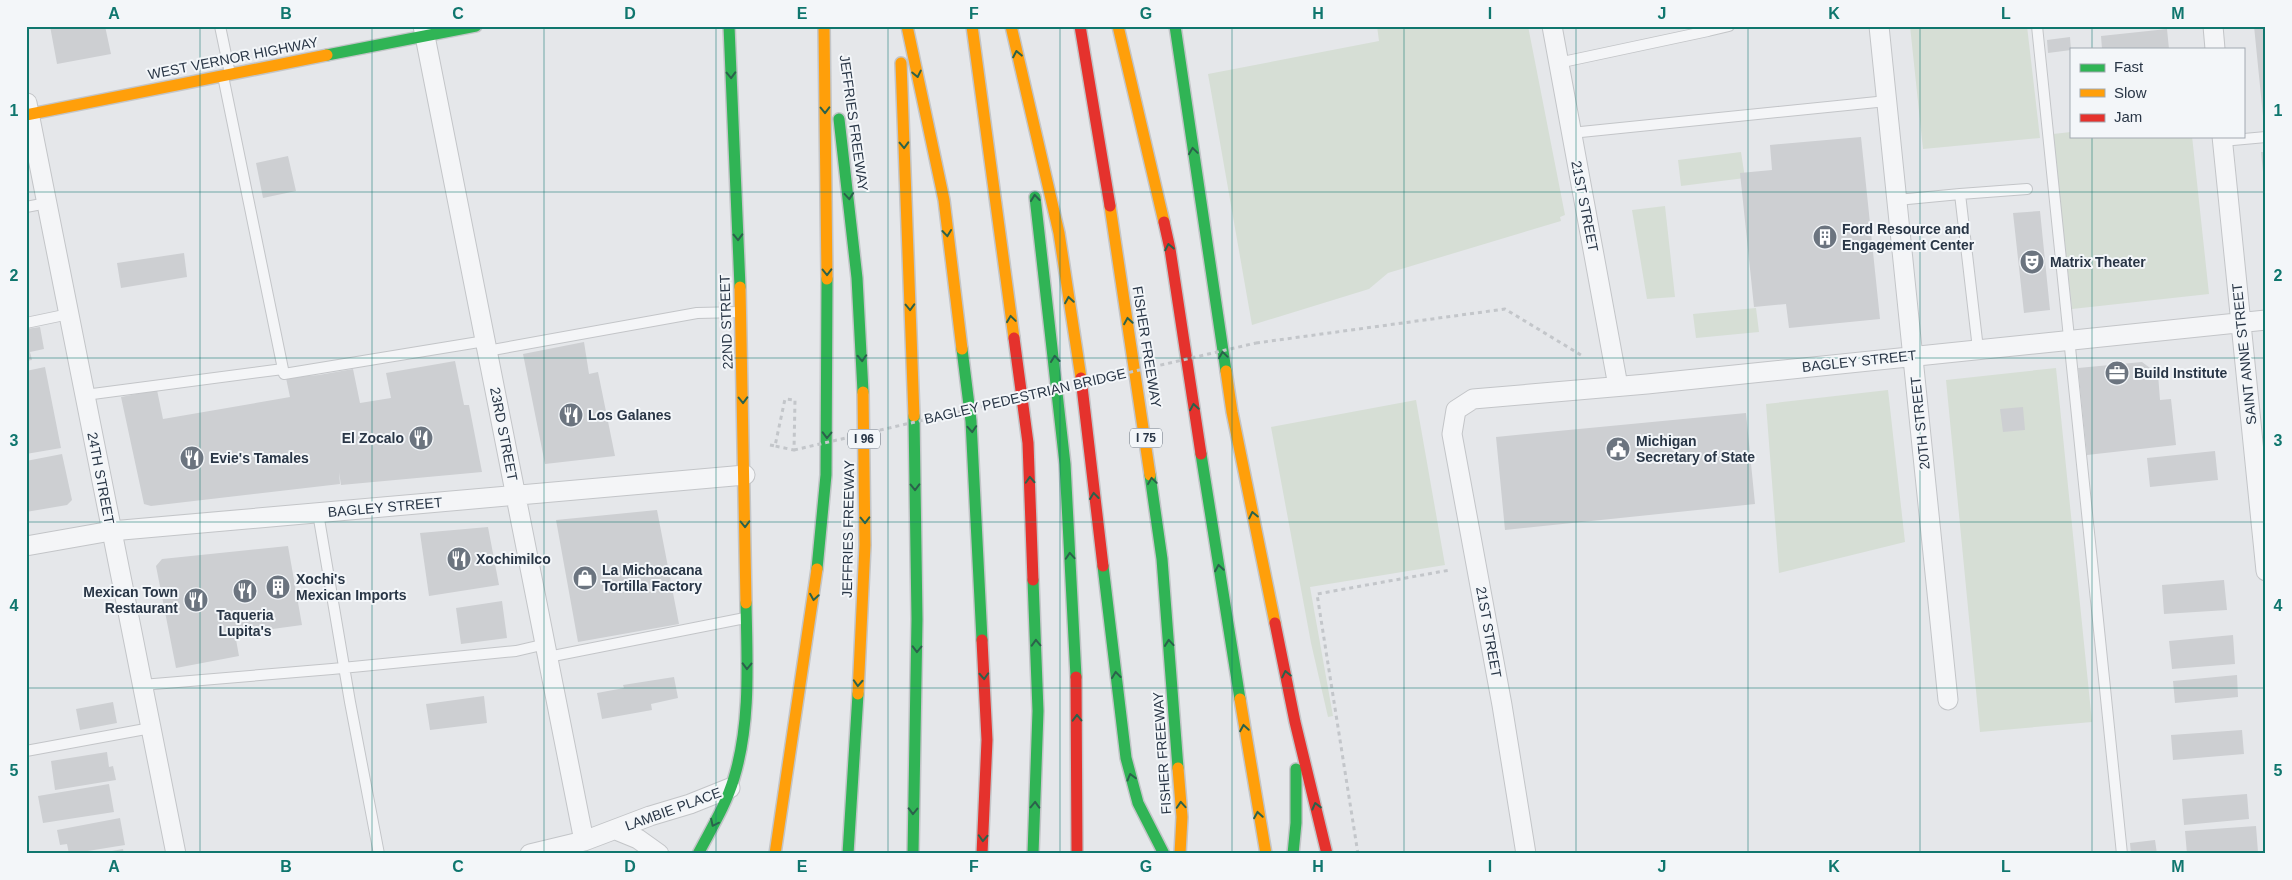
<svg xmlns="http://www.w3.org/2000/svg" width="2292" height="880" viewBox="0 0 2292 880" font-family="Helvetica,sans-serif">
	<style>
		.green { fill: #d6ded5 }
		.building { fill: #cdcfd2 }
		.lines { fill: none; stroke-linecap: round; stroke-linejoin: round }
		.lane-casing { stroke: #c3c5c8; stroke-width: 12 }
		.street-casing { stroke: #c3c5c8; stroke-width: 21 }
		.fast-casing { stroke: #c3c5c8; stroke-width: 14 }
		.slow-casing { stroke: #c3c5c8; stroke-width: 14 }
		.jam-casing { stroke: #c3c5c8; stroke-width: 14 }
		.path { stroke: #c3c6ca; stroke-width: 3; stroke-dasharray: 4 4; stroke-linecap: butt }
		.lane { stroke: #f4f5f7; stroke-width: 10 }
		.street { stroke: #f4f5f7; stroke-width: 19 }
		.fast { stroke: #30b455; stroke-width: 11 }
		.slow { stroke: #ff9f0a; stroke-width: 11 }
		.jam { stroke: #e5322d; stroke-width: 11 }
		.path-bridge { stroke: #c3c6ca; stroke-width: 3; stroke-dasharray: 4 4; stroke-linecap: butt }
		.oneway { stroke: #2b624b }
		.grid { fill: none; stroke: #0f766e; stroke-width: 1; stroke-opacity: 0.55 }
		.labels { text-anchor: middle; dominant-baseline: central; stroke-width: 4; stroke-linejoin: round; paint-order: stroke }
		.shield { fill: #f3f6f9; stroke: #66707c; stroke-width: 1 }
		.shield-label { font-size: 12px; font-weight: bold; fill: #293646 }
		.street-label { font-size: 14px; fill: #293646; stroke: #f3f6f9 }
		.poi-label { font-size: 14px; font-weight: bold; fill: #293646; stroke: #f3f6f9; text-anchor: start }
		.neatline { fill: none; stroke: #0f766e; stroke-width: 2 }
		.grid-label { font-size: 16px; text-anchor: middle; font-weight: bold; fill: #0f766e }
	</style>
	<rect width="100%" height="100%" fill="#e5e7ea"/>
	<path class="green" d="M 1377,26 L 1528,26 L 1565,215 L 1560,217 L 1561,221 L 1388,273 L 1369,289 L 1252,325 L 1208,74 L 1379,41 Z
		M 1910,26 L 2027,26 L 2040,138 L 1923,149 Z
		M 2071,132 L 2071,136 L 2192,136 L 2209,294 L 2072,309 L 2053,134 Z
		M 1741,152 L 1745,178 L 1681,186 L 1678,160 Z
		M 1665,206 L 1675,297 L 1647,299 L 1632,210 Z
		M 1756,308 L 1759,332 L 1696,338 L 1693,314 Z
		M 2056,368 L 2092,722 L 1980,732 L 1946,380 Z
		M 1888,390 L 1905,542 L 1779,573 L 1766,404 Z
		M 1416,400 L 1445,565 L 1310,587 L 1333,716 L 1328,717 L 1311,643 L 1271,427 Z"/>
	<path class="building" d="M 50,26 L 105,26 L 111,54 L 57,64 Z
		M 2254,26 L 2266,26 L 2266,126 L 2264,126 Z
		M 2167,29 L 2169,49 L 2102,49 L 2101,36 Z
		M 2070,37 L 2071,50 L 2048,53 L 2047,40 Z
		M 1861,137 L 1880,319 L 1789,328 L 1786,304 L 1754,307 L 1740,173 L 1772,170 L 1770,145 Z
		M 2261,152 L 2266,152 L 2266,182 L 2264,182 Z
		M 288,156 L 296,191 L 263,198 L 256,163 Z
		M 2040,211 L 2050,310 L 2024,313 L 2013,213 Z
		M 184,253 L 187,277 L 121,288 L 117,263 Z
		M 40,327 L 44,349 L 30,352 L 32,360 L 26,361 L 26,329 Z
		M 584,342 L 589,374 L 598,372 L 615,456 L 545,464 L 523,354 Z
		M 455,361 L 464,405 L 469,405 L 482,472 L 341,485 L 339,472 L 340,484 L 151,506 L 144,504 L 121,397 L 157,390 L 163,419 L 290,397 L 286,378 L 319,375 L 353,369 L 360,403 L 391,398 L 386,373 Z
		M 2142,362 L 2158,374 L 2160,400 L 2171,399 L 2176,445 L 2087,455 L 2078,368 Z
		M 45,367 L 61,448 L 26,454 L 26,371 Z
		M 2023,407 L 2025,430 L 2003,432 L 2000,409 Z
		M 1746,413 L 1755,504 L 1505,530 L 1496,437 Z
		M 2215,451 L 2218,480 L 2150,487 L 2147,458 Z
		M 62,454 L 72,500 L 67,505 L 26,512 L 26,461 Z
		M 657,510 L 679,624 L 578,642 L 556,520 Z
		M 488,527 L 499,585 L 429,596 L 420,533 Z
		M 288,546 L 302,625 L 235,634 L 239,656 L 176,668 L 156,566 L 162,559 Z
		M 2224,580 L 2227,610 L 2164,614 L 2162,585 Z
		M 502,601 L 507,638 L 461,644 L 456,608 Z
		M 2233,635 L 2235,664 L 2172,669 L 2169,641 Z
		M 2237,675 L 2238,697 L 2175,703 L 2173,681 Z
		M 674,677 L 678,698 L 651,704 L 652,710 L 602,719 L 597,693 L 624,688 L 623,685 Z
		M 484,696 L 487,723 L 430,730 L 426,704 Z
		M 113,702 L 117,723 L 80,730 L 76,709 Z
		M 2242,730 L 2244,754 L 2173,760 L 2171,735 Z
		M 107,752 L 109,767 L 113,766 L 116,780 L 55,790 L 51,761 Z
		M 109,784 L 114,812 L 43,823 L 38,796 Z
		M 2247,794 L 2249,819 L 2184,825 L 2182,799 Z
		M 120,818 L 125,845 L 69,854 L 67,844 L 60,845 L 57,830 Z
		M 2256,826 L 2258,852 L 2187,854 L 2185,831 Z
		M 2155,840 L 2157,854 L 2131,854 L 2130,843 Z
		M 123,849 L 124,854 L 101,854 L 101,853 Z"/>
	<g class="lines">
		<defs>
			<path id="lane" d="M 220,26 L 230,74
				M 2037,26 L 2122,854
				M 1708,31 L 1729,26
				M 1558,63 L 1708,31 L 1707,26
				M 223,76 L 284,374 L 485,341
				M 1571,133 L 1887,101
				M 2222,141 L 2266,137
				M 1960,194 L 2027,189
				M 1897,200 L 1960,194 L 1978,349
				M 26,207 L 47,203
				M 26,323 L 69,314
				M 487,351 L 697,313 L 740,312
				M 85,395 L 283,369
				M 318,513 L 350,702 L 379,854
				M 548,657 L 745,618
				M 142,685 L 332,669 L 516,651 L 546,644
				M 26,751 L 151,728"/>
			<path id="street" d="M 423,26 L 584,841
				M 1552,26 L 1618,386
				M 1879,26 L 1948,700
				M 2213,26 L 2215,49
				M 27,103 L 176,854
				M 2222,136 L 2266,571
				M 26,546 L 111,531 L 745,475
				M 616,830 L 638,839 L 659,854
				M 530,854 L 584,841 L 650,816 L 690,804 L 730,788
				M 1526,854 L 1502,705 L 1452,434 L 1456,410 L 1473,399 L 1647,384 L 2266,320"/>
			<path id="fast" d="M 729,26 L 740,287
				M 1175,26 L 1226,371
				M 327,55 L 476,26
				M 839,119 L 857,278 L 863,392
				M 1035,197 L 1065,464 L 1076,677
				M 962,349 L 971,421 L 982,640
				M 1201,454 L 1240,699
				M 1150,475 L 1162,559 L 1178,768
				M 1103,566 L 1126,758 L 1138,803 L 1164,854
				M 817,569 L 826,475 L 827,279
				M 698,854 C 711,829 726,805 734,778 C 751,722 747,661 746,603
				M 848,854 L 858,694
				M 913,854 L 917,619 L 914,416
				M 1033,854 L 1038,711 L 1033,580
				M 1293,854 L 1296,823 L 1296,769"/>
			<path id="slow" d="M 824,26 L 827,279
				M 907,26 L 944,200 L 962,349
				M 972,26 L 1014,338
				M 1011,26 L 1059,233 L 1081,378
				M 1118,26 L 1164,222
				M 901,63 L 914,416
				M 26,115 L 327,55
				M 1110,206 L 1150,475
				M 740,287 L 746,603
				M 1226,371 L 1232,412 L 1275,623
				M 858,694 L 865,545 L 863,392
				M 1240,699 L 1266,854
				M 1178,768 L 1182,817 L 1180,854
				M 775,854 L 817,569"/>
			<path id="jam" d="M 1080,26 L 1110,206
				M 1164,222 L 1170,249 L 1201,454
				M 1014,338 L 1028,443 L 1033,580
				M 1081,378 L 1103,566
				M 1275,623 L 1295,722 L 1327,854
				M 982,640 L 987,740 L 982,854
				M 1076,677 L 1077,854"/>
		</defs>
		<use href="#lane" class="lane-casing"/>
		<use href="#street" class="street-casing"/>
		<use href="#fast" class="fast-casing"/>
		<use href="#slow" class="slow-casing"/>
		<use href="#jam" class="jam-casing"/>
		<path class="path" d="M 1256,343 L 1505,309 L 1581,355
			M 770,445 L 775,446 L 785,399 L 795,400 L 794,450 L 775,446
			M 1358,854 L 1317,594 L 1450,570"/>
		<use href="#lane" class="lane"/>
		<use href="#street" class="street"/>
		<use href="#fast" class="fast"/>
		<use href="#slow" class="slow"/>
		<use href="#jam" class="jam"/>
		<path class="path-bridge" d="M 794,450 L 1256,343"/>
	</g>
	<defs><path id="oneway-chevron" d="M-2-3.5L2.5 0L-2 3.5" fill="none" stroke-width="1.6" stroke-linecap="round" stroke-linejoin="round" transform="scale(1.25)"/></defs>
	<g class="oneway">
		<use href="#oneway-chevron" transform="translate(1017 54) rotate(-101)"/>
		<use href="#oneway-chevron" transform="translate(917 74) rotate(78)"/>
		<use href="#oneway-chevron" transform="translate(731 75) rotate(88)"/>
		<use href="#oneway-chevron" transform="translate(825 110) rotate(89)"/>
		<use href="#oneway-chevron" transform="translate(904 145) rotate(88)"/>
		<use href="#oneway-chevron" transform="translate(1193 151) rotate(-98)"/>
		<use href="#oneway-chevron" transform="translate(849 196) rotate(85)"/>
		<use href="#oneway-chevron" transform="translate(1035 198) rotate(-96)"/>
		<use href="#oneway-chevron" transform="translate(947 233) rotate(84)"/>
		<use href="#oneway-chevron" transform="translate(738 237) rotate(88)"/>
		<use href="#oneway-chevron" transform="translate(1169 247) rotate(-101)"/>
		<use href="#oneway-chevron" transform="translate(827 272) rotate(89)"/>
		<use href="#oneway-chevron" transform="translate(1069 300) rotate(-99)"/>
		<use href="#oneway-chevron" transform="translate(910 307) rotate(88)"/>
		<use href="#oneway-chevron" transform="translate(1011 319) rotate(-98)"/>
		<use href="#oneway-chevron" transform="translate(1128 321) rotate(-99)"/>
		<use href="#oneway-chevron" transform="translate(1223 355) rotate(-98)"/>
		<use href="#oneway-chevron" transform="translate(862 358) rotate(87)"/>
		<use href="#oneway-chevron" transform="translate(1055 359) rotate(-96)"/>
		<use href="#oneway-chevron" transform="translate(743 400) rotate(89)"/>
		<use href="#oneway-chevron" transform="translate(1194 407) rotate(-99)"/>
		<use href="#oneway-chevron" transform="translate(972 429) rotate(86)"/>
		<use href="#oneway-chevron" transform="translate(827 435) rotate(91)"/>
		<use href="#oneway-chevron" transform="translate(1030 480) rotate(-93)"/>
		<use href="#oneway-chevron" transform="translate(1152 481) rotate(-98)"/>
		<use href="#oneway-chevron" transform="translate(915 487) rotate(89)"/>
		<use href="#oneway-chevron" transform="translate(1094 496) rotate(-97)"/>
		<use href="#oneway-chevron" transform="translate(1253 515) rotate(-102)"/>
		<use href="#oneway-chevron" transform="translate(865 520) rotate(89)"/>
		<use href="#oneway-chevron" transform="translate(745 524) rotate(89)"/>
		<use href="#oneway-chevron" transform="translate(1070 556) rotate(-94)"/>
		<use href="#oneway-chevron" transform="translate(1219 568) rotate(-99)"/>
		<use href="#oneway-chevron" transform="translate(814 597) rotate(99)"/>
		<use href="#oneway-chevron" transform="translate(1036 643) rotate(-92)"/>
		<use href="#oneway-chevron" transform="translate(1169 643) rotate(-95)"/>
		<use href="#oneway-chevron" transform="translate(917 649) rotate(91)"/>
		<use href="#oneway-chevron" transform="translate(747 666) rotate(91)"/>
		<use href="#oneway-chevron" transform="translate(1286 674) rotate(-102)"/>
		<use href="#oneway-chevron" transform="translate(1116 675) rotate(-97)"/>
		<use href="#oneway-chevron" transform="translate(984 676) rotate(87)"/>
		<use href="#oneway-chevron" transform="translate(858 683) rotate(93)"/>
		<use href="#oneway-chevron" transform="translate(1077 718) rotate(-91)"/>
		<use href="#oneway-chevron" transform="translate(1244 728) rotate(-99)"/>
		<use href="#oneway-chevron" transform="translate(1131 777) rotate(-105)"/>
		<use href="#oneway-chevron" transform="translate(1035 805) rotate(-88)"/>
		<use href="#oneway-chevron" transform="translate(1181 805) rotate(-94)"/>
		<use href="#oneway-chevron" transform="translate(1316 806) rotate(-104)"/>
		<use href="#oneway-chevron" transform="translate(913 811) rotate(91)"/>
		<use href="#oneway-chevron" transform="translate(1258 815) rotate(-99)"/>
		<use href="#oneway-chevron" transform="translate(714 823) rotate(116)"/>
		<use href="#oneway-chevron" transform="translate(983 838) rotate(93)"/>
	</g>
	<path class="grid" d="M 200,26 L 200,854M 372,26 L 372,854M 544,26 L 544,854M 716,26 L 716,854M 888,26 L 888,854M 1060,26 L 1060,854M 1232,26 L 1232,854M 1404,26 L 1404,854M 1576,26 L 1576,854M 1748,26 L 1748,854M 1920,26 L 1920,854M 2092,26 L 2092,49M 2092,136 L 2092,854M 26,192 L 2266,192M 26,358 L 2266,358M 26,522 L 2266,522M 26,688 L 2266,688"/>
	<defs>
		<symbol id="building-disc" viewBox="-11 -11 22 22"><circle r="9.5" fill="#6b747f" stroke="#f3f6f9"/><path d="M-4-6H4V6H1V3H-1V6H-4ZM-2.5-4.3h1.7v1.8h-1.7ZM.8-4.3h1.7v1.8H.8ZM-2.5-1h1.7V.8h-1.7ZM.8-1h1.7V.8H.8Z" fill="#fff"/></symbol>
		<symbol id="theatre-disc" viewBox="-11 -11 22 22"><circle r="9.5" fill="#6b747f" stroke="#f3f6f9"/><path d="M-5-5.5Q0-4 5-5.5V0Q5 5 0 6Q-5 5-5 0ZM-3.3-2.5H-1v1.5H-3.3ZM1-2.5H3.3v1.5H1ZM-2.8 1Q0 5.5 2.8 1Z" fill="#fff"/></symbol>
		<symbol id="office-disc" viewBox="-11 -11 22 22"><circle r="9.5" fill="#6b747f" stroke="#f3f6f9"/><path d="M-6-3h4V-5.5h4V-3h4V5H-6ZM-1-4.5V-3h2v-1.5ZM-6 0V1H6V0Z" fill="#fff"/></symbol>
		<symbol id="restaurant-disc" viewBox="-11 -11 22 22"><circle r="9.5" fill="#6b747f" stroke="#f3f6f9"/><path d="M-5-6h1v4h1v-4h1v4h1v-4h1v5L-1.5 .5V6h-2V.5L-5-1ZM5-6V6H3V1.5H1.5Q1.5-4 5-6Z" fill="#fff"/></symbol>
		<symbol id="civic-disc" viewBox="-11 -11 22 22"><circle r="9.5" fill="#6b747f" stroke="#f3f6f9"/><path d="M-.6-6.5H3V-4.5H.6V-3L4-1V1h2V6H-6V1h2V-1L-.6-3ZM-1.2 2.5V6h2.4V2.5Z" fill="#fff"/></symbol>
		<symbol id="shop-disc" viewBox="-11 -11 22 22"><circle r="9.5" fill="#6b747f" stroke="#f3f6f9"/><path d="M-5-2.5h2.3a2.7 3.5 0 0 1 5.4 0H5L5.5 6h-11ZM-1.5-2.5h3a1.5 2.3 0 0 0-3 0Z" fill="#fff"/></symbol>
	</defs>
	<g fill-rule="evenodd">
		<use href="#building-disc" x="1811" y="223" width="28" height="28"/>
		<use href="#theatre-disc" x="2018" y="248" width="28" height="28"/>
		<use href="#office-disc" x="2103" y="359" width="28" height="28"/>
		<use href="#restaurant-disc" x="557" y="401" width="28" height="28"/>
		<use href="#restaurant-disc" x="407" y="424" width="28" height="28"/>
		<use href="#civic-disc" x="1604" y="435" width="28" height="28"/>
		<use href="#restaurant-disc" x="178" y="444" width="28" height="28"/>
		<use href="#restaurant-disc" x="445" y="545" width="28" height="28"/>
		<use href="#shop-disc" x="571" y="564" width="28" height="28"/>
		<use href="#building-disc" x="264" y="573" width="28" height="28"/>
		<use href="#restaurant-disc" x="231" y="577" width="28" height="28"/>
		<use href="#restaurant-disc" x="182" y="586" width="28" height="28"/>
	</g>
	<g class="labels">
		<g class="shield">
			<rect x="1130" y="428.5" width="32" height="19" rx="4"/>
			<rect x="848" y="429.5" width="32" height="19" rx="4"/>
		</g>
		<g class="shield-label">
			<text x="1146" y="438">I 75</text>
			<text x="864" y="439">I 96</text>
		</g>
		<g class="street-label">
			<text transform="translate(233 58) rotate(-11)">WEST VERNOR HIGHWAY</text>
			<text transform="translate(854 123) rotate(82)">JEFFRIES FREEWAY</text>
			<text transform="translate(1585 206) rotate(79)">21ST STREET</text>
			<text transform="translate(726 322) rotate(-92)">22ND STREET</text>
			<text transform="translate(1147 347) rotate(81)">FISHER FREEWAY</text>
			<text transform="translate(2244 354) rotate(-96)">SAINT ANNE STREET</text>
			<text transform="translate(1859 361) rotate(-6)">BAGLEY STREET</text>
			<text transform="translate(1025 396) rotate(-13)">BAGLEY PEDESTRIAN BRIDGE</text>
			<text transform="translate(1920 423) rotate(-96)">20TH STREET</text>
			<text transform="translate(504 434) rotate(79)">23RD STREET</text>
			<text transform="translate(101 478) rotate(79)">24TH STREET</text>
			<text transform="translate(385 507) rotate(-5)">BAGLEY STREET</text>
			<text transform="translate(848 529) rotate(-89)">JEFFRIES FREEWAY</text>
			<text transform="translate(1489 632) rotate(80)">21ST STREET</text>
			<text transform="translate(1162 753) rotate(-94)">FISHER FREEWAY</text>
			<text transform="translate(673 809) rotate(-20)">LAMBIE PLACE</text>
		</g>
		<g class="poi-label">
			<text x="1842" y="229">Ford Resource and<tspan x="1842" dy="16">Engagement Center</tspan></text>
			<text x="2050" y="262">Matrix Theater</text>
			<text x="2134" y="373">Build Institute</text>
			<text x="588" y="415">Los Galanes</text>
			<text x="404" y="438" text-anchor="end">El Zocalo</text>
			<text x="1636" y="441">Michigan<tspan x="1636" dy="16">Secretary of State</tspan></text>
			<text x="210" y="458">Evie's Tamales</text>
			<text x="476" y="559">Xochimilco</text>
			<text x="602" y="570">La Michoacana<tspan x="602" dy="16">Tortilla Factory</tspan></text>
			<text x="296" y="579">Xochi's<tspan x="296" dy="16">Mexican Imports</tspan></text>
			<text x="178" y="592" text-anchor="end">Mexican Town<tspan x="178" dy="16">Restaurant</tspan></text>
			<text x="245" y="615" text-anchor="middle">Taqueria<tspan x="245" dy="16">Lupita's</tspan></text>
		</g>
	</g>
	<rect width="2292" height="880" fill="none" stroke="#f3f6f9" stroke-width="55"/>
	<rect x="2070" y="48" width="175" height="90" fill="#f3f6f9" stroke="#a2a9b1"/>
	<rect x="2080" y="64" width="25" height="8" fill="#30b455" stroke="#a2a9b1"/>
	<text x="2114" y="72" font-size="15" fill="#293646">Fast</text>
	<rect x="2080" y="89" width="25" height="8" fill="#ff9f0a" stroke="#a2a9b1"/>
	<text x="2114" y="98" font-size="15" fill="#293646">Slow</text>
	<rect x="2080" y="114" width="25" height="8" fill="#e5322d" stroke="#a2a9b1"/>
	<text x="2114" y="122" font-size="15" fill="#293646">Jam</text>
	<rect x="28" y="28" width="2236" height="824" class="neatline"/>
	<g class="grid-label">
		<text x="114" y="19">A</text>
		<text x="286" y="19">B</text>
		<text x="458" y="19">C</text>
		<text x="630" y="19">D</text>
		<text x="802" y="19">E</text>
		<text x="974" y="19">F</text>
		<text x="1146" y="19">G</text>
		<text x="1318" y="19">H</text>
		<text x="1490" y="19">I</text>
		<text x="1662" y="19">J</text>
		<text x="1834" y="19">K</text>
		<text x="2006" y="19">L</text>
		<text x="2178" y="19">M</text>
		<text x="14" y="116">1</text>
		<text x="2278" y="116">1</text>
		<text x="14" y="281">2</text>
		<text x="2278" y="281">2</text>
		<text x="14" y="446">3</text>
		<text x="2278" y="446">3</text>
		<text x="14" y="611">4</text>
		<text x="2278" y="611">4</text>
		<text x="14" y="776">5</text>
		<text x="2278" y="776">5</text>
		<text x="114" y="872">A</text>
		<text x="286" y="872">B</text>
		<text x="458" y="872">C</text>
		<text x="630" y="872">D</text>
		<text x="802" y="872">E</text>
		<text x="974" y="872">F</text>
		<text x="1146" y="872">G</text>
		<text x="1318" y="872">H</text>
		<text x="1490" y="872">I</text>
		<text x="1662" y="872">J</text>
		<text x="1834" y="872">K</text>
		<text x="2006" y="872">L</text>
		<text x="2178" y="872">M</text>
	</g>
</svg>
